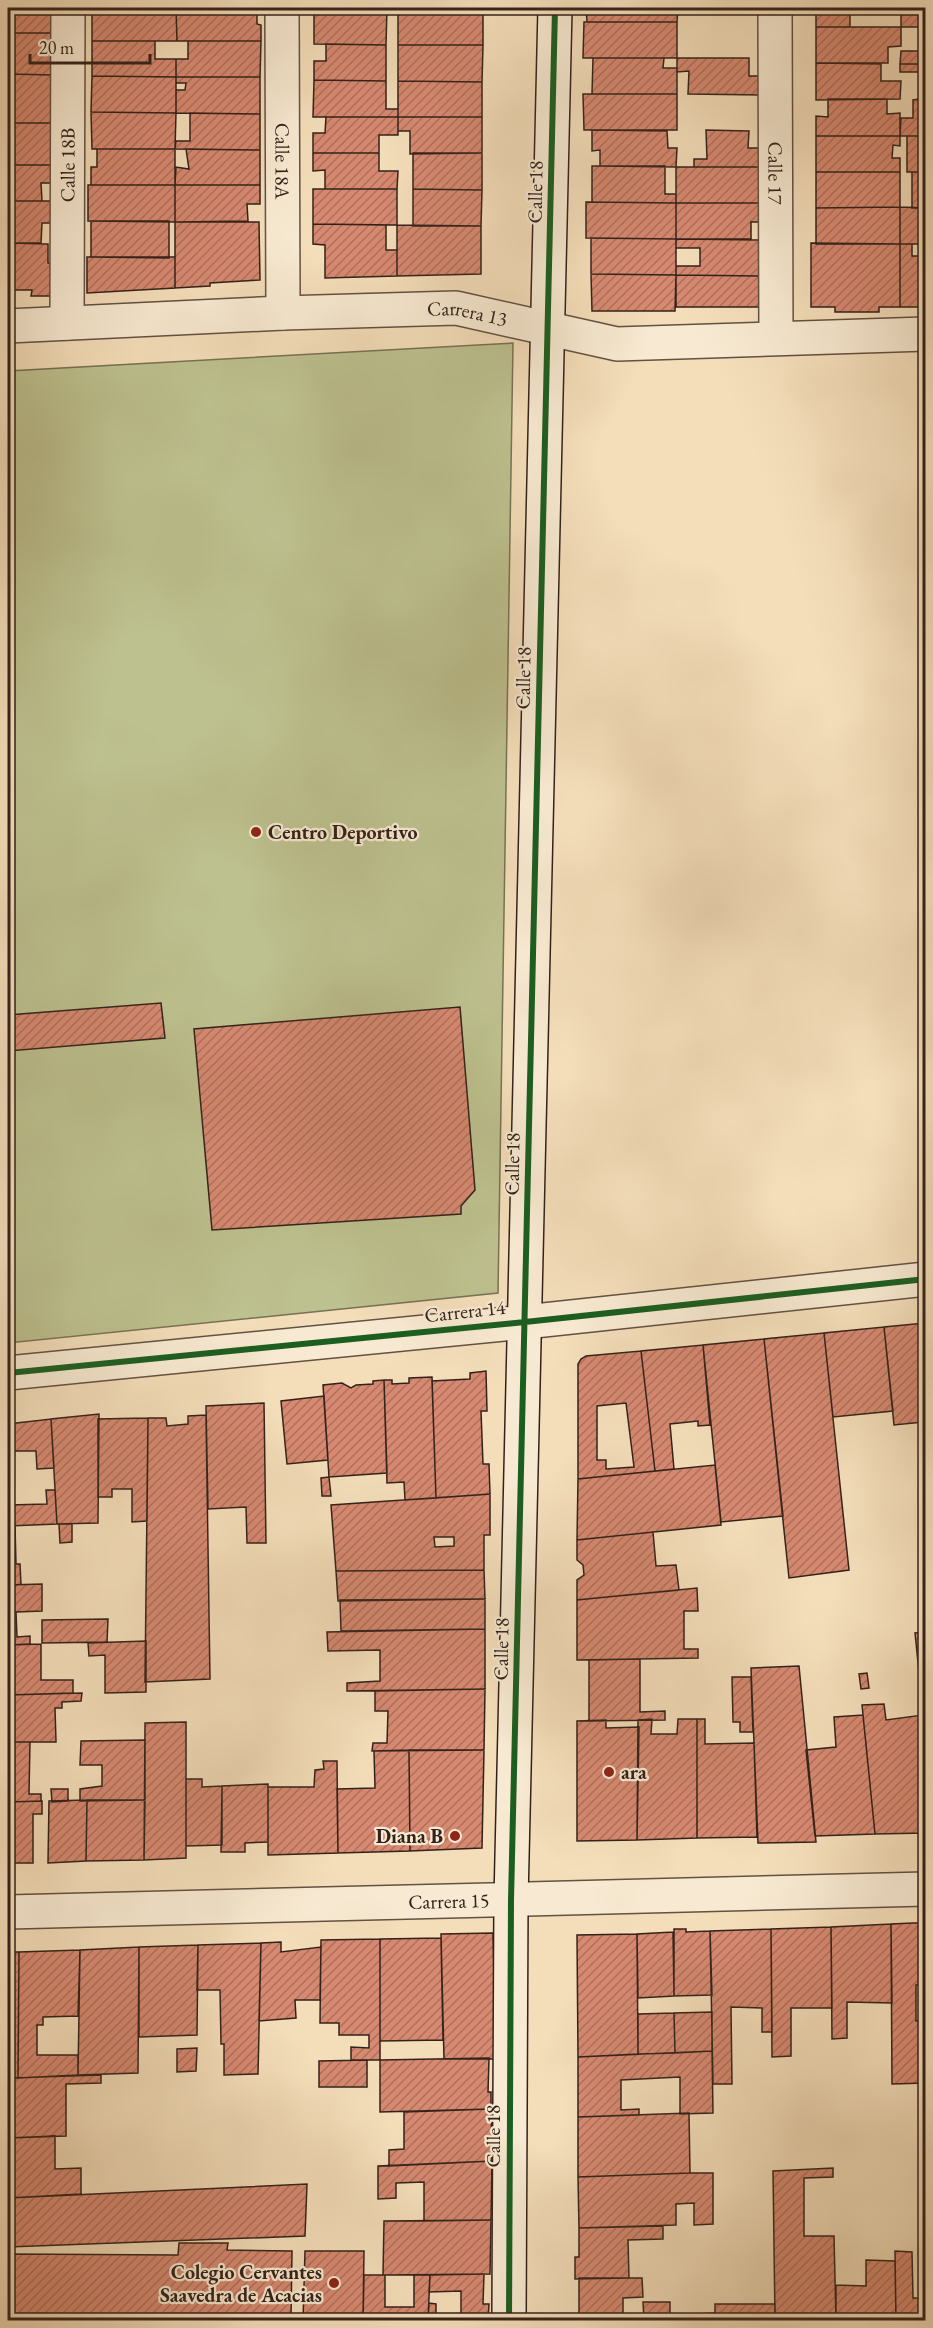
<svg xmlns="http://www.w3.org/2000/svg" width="933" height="2328" viewBox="0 0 933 2328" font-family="'EB Garamond',serif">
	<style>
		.green { fill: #bdc18f; stroke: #787254; stroke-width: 1.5 }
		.building { fill: url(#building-hatch); stroke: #33221a; stroke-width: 1.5; fill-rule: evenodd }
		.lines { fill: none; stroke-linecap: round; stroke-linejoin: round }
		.street-casing { stroke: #635142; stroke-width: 36 }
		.secondary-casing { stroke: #33221a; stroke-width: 36 }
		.street { stroke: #f8ead2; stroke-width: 33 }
		.secondary { stroke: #f8ead2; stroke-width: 33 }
		.cycleway-casing { stroke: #f8ead2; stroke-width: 10 }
		.cycleway { stroke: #1b5e20; stroke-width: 6 }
		.poi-dot { fill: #8f2418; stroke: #f8ead2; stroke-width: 2 }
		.labels { text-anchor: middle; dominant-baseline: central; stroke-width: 4.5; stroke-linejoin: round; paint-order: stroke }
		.street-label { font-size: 20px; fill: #33221a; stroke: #f8ead2 }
		.poi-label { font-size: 20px; font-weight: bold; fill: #33221a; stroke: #f8ead2; text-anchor: start }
	</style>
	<defs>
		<pattern id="building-hatch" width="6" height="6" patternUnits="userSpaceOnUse" patternTransform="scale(1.5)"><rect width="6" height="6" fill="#d78971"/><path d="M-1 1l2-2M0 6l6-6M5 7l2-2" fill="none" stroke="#af705c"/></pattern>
	</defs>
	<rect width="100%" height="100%" fill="#f4deba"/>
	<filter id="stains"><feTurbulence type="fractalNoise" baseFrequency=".00333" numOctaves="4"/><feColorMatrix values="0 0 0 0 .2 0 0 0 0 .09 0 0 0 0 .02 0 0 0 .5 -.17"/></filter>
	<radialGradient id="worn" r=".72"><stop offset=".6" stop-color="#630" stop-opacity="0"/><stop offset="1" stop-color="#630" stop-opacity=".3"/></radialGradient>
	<path class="green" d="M 513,343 L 498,1293 L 8,1343 L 8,371 Z"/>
	<path class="building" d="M 8,8 L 52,8 L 53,33 L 8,33 Z
		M 92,8 L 176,8 L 177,41 L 92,41 Z
		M 176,8 L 257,8 L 257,24 L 261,25 L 261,41 L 177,41 Z
		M 314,8 L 387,8 L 386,45 L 314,44 Z
		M 398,8 L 483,8 L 483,9 L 398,9 Z
		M 586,8 L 678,8 L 677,22 L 587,22 Z
		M 816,8 L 850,9 L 850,27 L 816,27 Z
		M 901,8 L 926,8 L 926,27 L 901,27 Z
		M 398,9 L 483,9 L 483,45 L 398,45 Z
		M 584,22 L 677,22 L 677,58 L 583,58 Z
		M 816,27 L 901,27 L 901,46 L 888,47 L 888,63 L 816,63 Z
		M 921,27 L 926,27 L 926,64 L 900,64 L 901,51 L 922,51 Z
		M 8,33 L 53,33 L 53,75 L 8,74 Z
		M 92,41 L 155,41 L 155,59 L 176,59 L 176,77 L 92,76 Z
		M 188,41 L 261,41 L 260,77 L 176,77 L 176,59 L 188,59 Z
		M 326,44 L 386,45 L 386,81 L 314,80 L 314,61 L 326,61 Z
		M 398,45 L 483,45 L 482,82 L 398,81 Z
		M 593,58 L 664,58 L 663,68 L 677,68 L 677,94 L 592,94 Z
		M 677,58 L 749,58 L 749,76 L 761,76 L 761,95 L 688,94 L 689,71 L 677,72 Z
		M 816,63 L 881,64 L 881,81 L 901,81 L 900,99 L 816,100 Z
		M 900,64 L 926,64 L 926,100 L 919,99 L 919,72 L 900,72 Z
		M 8,74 L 53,75 L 53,123 L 8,123 Z
		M 92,76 L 176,77 L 176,113 L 91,112 Z
		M 176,77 L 260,77 L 260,114 L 176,113 L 176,90 L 185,90 L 186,83 L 176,83 Z
		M 314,80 L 386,81 L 386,109 L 398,109 L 398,117 L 313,117 Z
		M 398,81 L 482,82 L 482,117 L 398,117 Z
		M 583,94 L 677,94 L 677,130 L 584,130 Z
		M 828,99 L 887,99 L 887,114 L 900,113 L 900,136 L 816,136 L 816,116 L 828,117 Z
		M 919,99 L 926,100 L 926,136 L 900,136 L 901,118 L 913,118 L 913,100 Z
		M 91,112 L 176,113 L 175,149 L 92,149 Z
		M 190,113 L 260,114 L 260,150 L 175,149 L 176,141 L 190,141 Z
		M 326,117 L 398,117 L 398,135 L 379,135 L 379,153 L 313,153 L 313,133 L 325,133 Z
		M 398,117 L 482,117 L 482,153 L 410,154 L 410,131 L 398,131 Z
		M 8,123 L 53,123 L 59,165 L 8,165 Z
		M 592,130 L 667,131 L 668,148 L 677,148 L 676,167 L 600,166 L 600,150 L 592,151 Z
		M 706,130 L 749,131 L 748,148 L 761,148 L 761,167 L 694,167 L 694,159 L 707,159 Z
		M 816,136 L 900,136 L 900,146 L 893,145 L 892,158 L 900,158 L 900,172 L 816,172 Z
		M 907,136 L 926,136 L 926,172 L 907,172 Z
		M 97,149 L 175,149 L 175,185 L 91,185 L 91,167 L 97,167 Z
		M 186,149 L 260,150 L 260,185 L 175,185 L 176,167 L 189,169 Z
		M 313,153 L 379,153 L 379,171 L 398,171 L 397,189 L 325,189 L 325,170 L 313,171 Z
		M 413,153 L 482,153 L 482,190 L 413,189 Z
		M 8,165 L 53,165 L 53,183 L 41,183 L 42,201 L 8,201 Z
		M 592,166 L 665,166 L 665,194 L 676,194 L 676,203 L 592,202 Z
		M 676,167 L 761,167 L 760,203 L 676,203 Z
		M 816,172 L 900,172 L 900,207 L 816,208 Z
		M 912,172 L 926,172 L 926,208 L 912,208 Z
		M 88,185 L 175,185 L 175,222 L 88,221 Z
		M 175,185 L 260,185 L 260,204 L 247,204 L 248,221 L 175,222 Z
		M 313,189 L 397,189 L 397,225 L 313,224 Z
		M 413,189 L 482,190 L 481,226 L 413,226 Z
		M 8,201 L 53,201 L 53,223 L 42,223 L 41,243 L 8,243 Z
		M 586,202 L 676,203 L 676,239 L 586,238 Z
		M 676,203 L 760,203 L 760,222 L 751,222 L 751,239 L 676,239 Z
		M 900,207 L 900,244 L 816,244 L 816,208 Z
		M 900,207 L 926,208 L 926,244 L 900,244 Z
		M 91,221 L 169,221 L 169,258 L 91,257 Z
		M 175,222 L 259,222 L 260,280 L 210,283 L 210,286 L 175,288 Z
		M 313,224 L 386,225 L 386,250 L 397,250 L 397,276 L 325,278 L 325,245 L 313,244 Z
		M 397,225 L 481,226 L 481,274 L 397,276 Z
		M 591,238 L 676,239 L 676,275 L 591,274 Z
		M 676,239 L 760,240 L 760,276 L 676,275 L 676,266 L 700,266 L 700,248 L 676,248 Z
		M 8,243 L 48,244 L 48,263 L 53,263 L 53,296 L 31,296 L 32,290 L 8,290 Z
		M 811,243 L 900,244 L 900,307 L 879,307 L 879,312 L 835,312 L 835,307 L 811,307 Z
		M 900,244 L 912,244 L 912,256 L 926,256 L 926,307 L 900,307 Z
		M 87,257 L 175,257 L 175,288 L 87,293 Z
		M 591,274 L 676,275 L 675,311 L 592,311 Z
		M 676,275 L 760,276 L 759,307 L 676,307 Z
		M 161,1003 L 165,1038 L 8,1051 L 8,1015 Z
		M 460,1007 L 475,1190 L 461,1206 L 461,1214 L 212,1230 L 194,1029 Z
		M 925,1323 L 926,1388 L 919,1389 L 923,1422 L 894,1425 L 884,1327 Z
		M 884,1327 L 893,1411 L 833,1417 L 824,1333 Z
		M 824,1333 L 849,1570 L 789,1578 L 764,1339 Z
		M 764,1339 L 783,1516 L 721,1522 L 703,1345 Z
		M 703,1345 L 710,1425 L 698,1426 L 698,1421 L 670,1424 L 674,1469 L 655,1471 L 641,1351 Z
		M 641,1351 L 655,1471 L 578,1479 L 578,1364 L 581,1359 L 586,1356 ZM 626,1403 L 634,1467 L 606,1469 L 606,1460 L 597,1460 L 597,1406 Z
		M 486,1371 L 487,1411 L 481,1411 L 483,1464 L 489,1464 L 490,1494 L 436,1498 L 432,1381 L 470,1379 L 470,1373 Z
		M 432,1377 L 436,1498 L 405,1500 L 404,1482 L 387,1483 L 384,1380 L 392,1380 L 392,1384 L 409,1383 L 409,1378 Z
		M 384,1380 L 387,1473 L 329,1477 L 323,1385 L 342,1383 L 351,1388 L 356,1385 L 373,1384 L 373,1381 Z
		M 324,1396 L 328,1460 L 287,1464 L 281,1401 Z
		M 264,1403 L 266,1543 L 247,1543 L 246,1507 L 208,1509 L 206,1406 Z
		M 99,1414 L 98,1523 L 57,1524 L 51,1419 Z
		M 206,1415 L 210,1679 L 145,1682 L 148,1418 L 166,1418 L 167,1426 L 188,1424 L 188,1416 Z
		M 148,1418 L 147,1521 L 132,1522 L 132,1489 L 112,1489 L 112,1497 L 98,1497 L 98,1419 Z
		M 51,1419 L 54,1468 L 37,1469 L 36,1451 L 8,1451 L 8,1424 Z
		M 715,1465 L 721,1525 L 577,1540 L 578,1479 Z
		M 329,1477 L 331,1496 L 322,1496 L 321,1478 Z
		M 46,1490 L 55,1490 L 57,1524 L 8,1526 L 8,1505 L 47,1504 Z
		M 490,1494 L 490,1535 L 484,1535 L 484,1570 L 336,1571 L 331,1505 ZM 434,1537 L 454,1537 L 454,1546 L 435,1547 Z
		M 59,1524 L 72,1524 L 72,1542 L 60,1543 Z
		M 15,1525 L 16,1564 L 20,1564 L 21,1585 L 8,1585 L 8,1526 Z
		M 653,1532 L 656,1566 L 676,1565 L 679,1590 L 577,1600 L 577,1580 L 584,1575 L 583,1565 L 577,1560 L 577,1540 Z
		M 484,1570 L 485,1599 L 338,1601 L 336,1571 Z
		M 42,1584 L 42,1611 L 16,1612 L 17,1637 L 30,1636 L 30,1644 L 8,1645 L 8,1585 Z
		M 697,1588 L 698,1611 L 684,1611 L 684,1649 L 698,1649 L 698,1658 L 577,1660 L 577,1600 Z
		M 485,1599 L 485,1629 L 341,1631 L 340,1600 Z
		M 108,1619 L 107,1642 L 42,1643 L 42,1620 Z
		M 485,1629 L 485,1689 L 347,1691 L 347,1683 L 380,1681 L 380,1650 L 328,1651 L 327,1632 Z
		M 926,1632 L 926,1692 L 921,1692 L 915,1633 Z
		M 146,1641 L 146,1692 L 105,1693 L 105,1655 L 89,1656 L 88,1643 Z
		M 41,1644 L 41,1680 L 73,1680 L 73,1693 L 8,1695 L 8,1645 Z
		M 640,1659 L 640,1712 L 665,1711 L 665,1720 L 589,1721 L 589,1660 Z
		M 799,1666 L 816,1842 L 758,1843 L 751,1668 Z
		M 867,1673 L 869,1688 L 861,1689 L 859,1674 Z
		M 732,1677 L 751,1677 L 753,1732 L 740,1732 L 740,1722 L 733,1722 Z
		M 485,1689 L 484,1750 L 372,1751 L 373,1743 L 387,1743 L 388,1711 L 375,1711 L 375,1691 Z
		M 82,1693 L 81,1701 L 62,1702 L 62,1708 L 55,1708 L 56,1742 L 8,1742 L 8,1695 Z
		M 884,1704 L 886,1720 L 923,1715 L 926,1737 L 926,1833 L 875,1834 L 862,1705 Z
		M 863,1715 L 875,1834 L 815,1836 L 806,1750 L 836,1747 L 834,1717 Z
		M 652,1719 L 651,1734 L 677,1734 L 678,1719 L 697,1719 L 697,1838 L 637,1840 L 638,1720 Z
		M 697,1719 L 705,1719 L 705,1744 L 754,1743 L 757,1837 L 697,1838 Z
		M 606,1720 L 606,1728 L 639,1727 L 637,1840 L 577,1841 L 577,1721 Z
		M 186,1722 L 186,1858 L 144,1860 L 145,1723 Z
		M 145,1740 L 145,1800 L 80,1801 L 80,1789 L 102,1786 L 102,1765 L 80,1765 L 81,1741 Z
		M 8,1742 L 30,1742 L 29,1794 L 41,1794 L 41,1801 L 8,1802 Z
		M 409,1750 L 410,1851 L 338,1853 L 337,1789 L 375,1788 L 374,1751 Z
		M 409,1750 L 484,1750 L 482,1848 L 410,1851 Z
		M 323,1761 L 337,1761 L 338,1853 L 268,1855 L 268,1787 L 314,1787 L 315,1770 L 324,1769 Z
		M 186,1779 L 202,1779 L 202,1787 L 222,1786 L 222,1845 L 186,1846 Z
		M 268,1784 L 268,1842 L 245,1843 L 245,1852 L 221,1852 L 222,1786 Z
		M 51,1789 L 68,1789 L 68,1801 L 52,1802 Z
		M 87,1800 L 86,1861 L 48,1863 L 49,1801 Z
		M 87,1800 L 145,1800 L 144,1860 L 86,1861 Z
		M 42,1801 L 42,1814 L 33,1814 L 33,1863 L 8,1863 L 8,1802 Z
		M 913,1923 L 926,1923 L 926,1985 L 916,1985 L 916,2021 L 926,2020 L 926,2083 L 892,2084 L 891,1924 Z
		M 891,1924 L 892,2003 L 847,2002 L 847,2038 L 832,2039 L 831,1927 Z
		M 831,1927 L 832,2008 L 791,2008 L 791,2056 L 772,2057 L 771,1929 Z
		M 674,1929 L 686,1929 L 686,1932 L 710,1931 L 712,1995 L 674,1996 Z
		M 771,1929 L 772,2032 L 762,2032 L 762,2008 L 731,2007 L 732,2084 L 713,2084 L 710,1931 Z
		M 673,1932 L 674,1996 L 638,1998 L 637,1934 Z
		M 493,1933 L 496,2059 L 444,2059 L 441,1934 Z
		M 637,1934 L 638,2054 L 578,2057 L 577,1935 Z
		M 441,1938 L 443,2040 L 380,2041 L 380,1939 Z
		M 380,1939 L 380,2060 L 351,2060 L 351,2047 L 369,2048 L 369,2035 L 339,2035 L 339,2023 L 320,2023 L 321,1940 Z
		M 281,1942 L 281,1952 L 321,1947 L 320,2000 L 295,2000 L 296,2018 L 259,2021 L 261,1943 Z
		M 261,1943 L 258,2074 L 224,2075 L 224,2044 L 221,2044 L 220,1990 L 197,1990 L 198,1945 Z
		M 198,1945 L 197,2035 L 139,2037 L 139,1947 Z
		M 139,1947 L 138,2073 L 78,2075 L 80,1950 Z
		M 80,1950 L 78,2016 L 43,2017 L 43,2025 L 37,2025 L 37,2055 L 78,2055 L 78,2075 L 18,2078 L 19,1952 Z
		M 8,1952 L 19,1952 L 18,2078 L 8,2078 Z
		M 712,2012 L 712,2051 L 675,2053 L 674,2013 Z
		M 674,2013 L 675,2053 L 638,2054 L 638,2014 Z
		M 197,2048 L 196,2071 L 177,2072 L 177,2049 Z
		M 712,2051 L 713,2113 L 680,2114 L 680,2077 L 621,2080 L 621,2110 L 639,2109 L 639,2115 L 578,2117 L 578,2057 Z
		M 489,2058 L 488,2092 L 491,2092 L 491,2109 L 380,2112 L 380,2060 Z
		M 367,2060 L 367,2087 L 319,2087 L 319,2061 Z
		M 101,2075 L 101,2083 L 66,2084 L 66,2136 L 8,2138 L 8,2078 Z
		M 491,2109 L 492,2161 L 389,2166 L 389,2150 L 404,2149 L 404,2112 Z
		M 689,2113 L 690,2173 L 578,2177 L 578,2117 Z
		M 55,2136 L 55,2169 L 81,2168 L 81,2194 L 8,2198 L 8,2138 Z
		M 492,2161 L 491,2220 L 424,2221 L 424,2182 L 396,2183 L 396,2198 L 378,2199 L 378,2166 Z
		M 833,2168 L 833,2177 L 804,2178 L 804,2236 L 834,2236 L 836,2320 L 775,2320 L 773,2171 Z
		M 690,2173 L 713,2173 L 713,2224 L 694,2225 L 694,2203 L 676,2204 L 676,2225 L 579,2228 L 578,2177 Z
		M 307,2184 L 305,2236 L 8,2247 L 8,2198 Z
		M 491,2220 L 490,2274 L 383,2275 L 384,2221 Z
		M 663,2226 L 663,2239 L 628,2240 L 629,2278 L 575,2279 L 575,2257 L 579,2257 L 579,2228 Z
		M 179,2243 L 228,2243 L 227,2250 L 292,2251 L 291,2320 L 8,2320 L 8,2254 L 178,2255 Z
		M 305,2251 L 364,2251 L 363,2320 L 303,2320 Z
		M 895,2251 L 912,2252 L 913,2298 L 926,2298 L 926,2320 L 896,2320 Z
		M 866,2260 L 895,2261 L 896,2320 L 836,2320 L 836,2285 L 866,2286 Z
		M 484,2274 L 483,2304 L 489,2304 L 488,2320 L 428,2320 L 429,2303 L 436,2304 L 436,2318 L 461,2317 L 461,2291 L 429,2292 L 430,2275 Z
		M 364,2275 L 385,2275 L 385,2307 L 414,2307 L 414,2275 L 430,2275 L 428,2320 L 363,2320 Z
		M 579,2278 L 642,2278 L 643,2297 L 623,2298 L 623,2314 L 579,2315 Z
		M 643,2302 L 670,2302 L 670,2320 L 644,2320 Z
		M 715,2304 L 775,2304 L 775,2320 L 715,2320 Z
		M 715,2313 L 715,2320 L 697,2320 L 697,2314 Z
		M 625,2314 L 626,2320 L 579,2320 L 579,2315 Z"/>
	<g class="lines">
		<defs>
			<g id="street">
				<path id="s1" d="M 282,8 L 283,313"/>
				<path id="s2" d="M 775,8 L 776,338"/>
				<path id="s3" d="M 67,323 L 68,8"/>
				<path id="s4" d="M 8,326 L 283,313 L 456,308 L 617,344 L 926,334"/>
				<path d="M 8,1373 L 525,1322 L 926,1279"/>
				<path id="s5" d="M 8,1912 L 926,1889"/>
			</g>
			<path id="secondary" d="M 509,2320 L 511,1900 L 555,8"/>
		</defs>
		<use href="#street" class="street-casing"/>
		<use href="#secondary" class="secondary-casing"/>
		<use href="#street" class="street"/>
		<use href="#secondary" class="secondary"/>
		<defs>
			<path id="cycleway" d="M 8,1373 L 525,1322 L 926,1279
				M 509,2320 L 511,1900 L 555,8"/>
		</defs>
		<use href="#cycleway" class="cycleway-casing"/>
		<use href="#cycleway" class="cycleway"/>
	</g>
	<g class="poi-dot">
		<circle cx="256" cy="832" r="6"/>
		<circle cx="609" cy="1772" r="6"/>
		<circle cx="455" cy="1836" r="6"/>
		<circle cx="334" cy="2283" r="6"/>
	</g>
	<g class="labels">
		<g class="street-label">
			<text stroke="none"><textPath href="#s1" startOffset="153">Calle 18A</textPath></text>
			<text stroke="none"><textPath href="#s3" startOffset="158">Calle 18B</textPath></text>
			<text stroke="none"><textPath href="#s2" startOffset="165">Calle 17</textPath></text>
			<text transform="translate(535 192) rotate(-89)">Calle 18</text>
			<text stroke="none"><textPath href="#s4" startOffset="460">Carrera 13</textPath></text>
			<text transform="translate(523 678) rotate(-89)">Calle 18</text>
			<text transform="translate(512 1164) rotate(-89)">Calle 18</text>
			<text transform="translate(465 1311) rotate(-6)">Carrera 14</text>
			<text transform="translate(501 1649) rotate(-89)">Calle 18</text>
			<text stroke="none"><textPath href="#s5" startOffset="441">Carrera 15</textPath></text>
			<text transform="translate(493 2136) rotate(-90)">Calle 18</text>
		</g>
		<g class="poi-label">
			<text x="268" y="832">Centro Deportivo</text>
			<text x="621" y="1772">ara</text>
			<text x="443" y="1836" text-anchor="end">Diana B</text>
			<text x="322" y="2272" text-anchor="end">Colegio Cervantes<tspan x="322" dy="23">Saavedra de Acacias</tspan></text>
		</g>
	</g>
	<rect width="933" height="2328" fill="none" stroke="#f4deba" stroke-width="30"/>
	<rect x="9" y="9" width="915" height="2310" fill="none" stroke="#33221a" stroke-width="3"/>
	<rect x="15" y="15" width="903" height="2298" fill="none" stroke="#33221a" stroke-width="1.5"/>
	<path d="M30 54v9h120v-9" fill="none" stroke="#33221a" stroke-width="3"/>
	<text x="39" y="54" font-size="18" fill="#33221a" stroke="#f8ead2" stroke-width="4.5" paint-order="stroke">20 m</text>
	<rect width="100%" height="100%" filter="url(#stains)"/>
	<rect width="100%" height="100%" fill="url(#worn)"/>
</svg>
